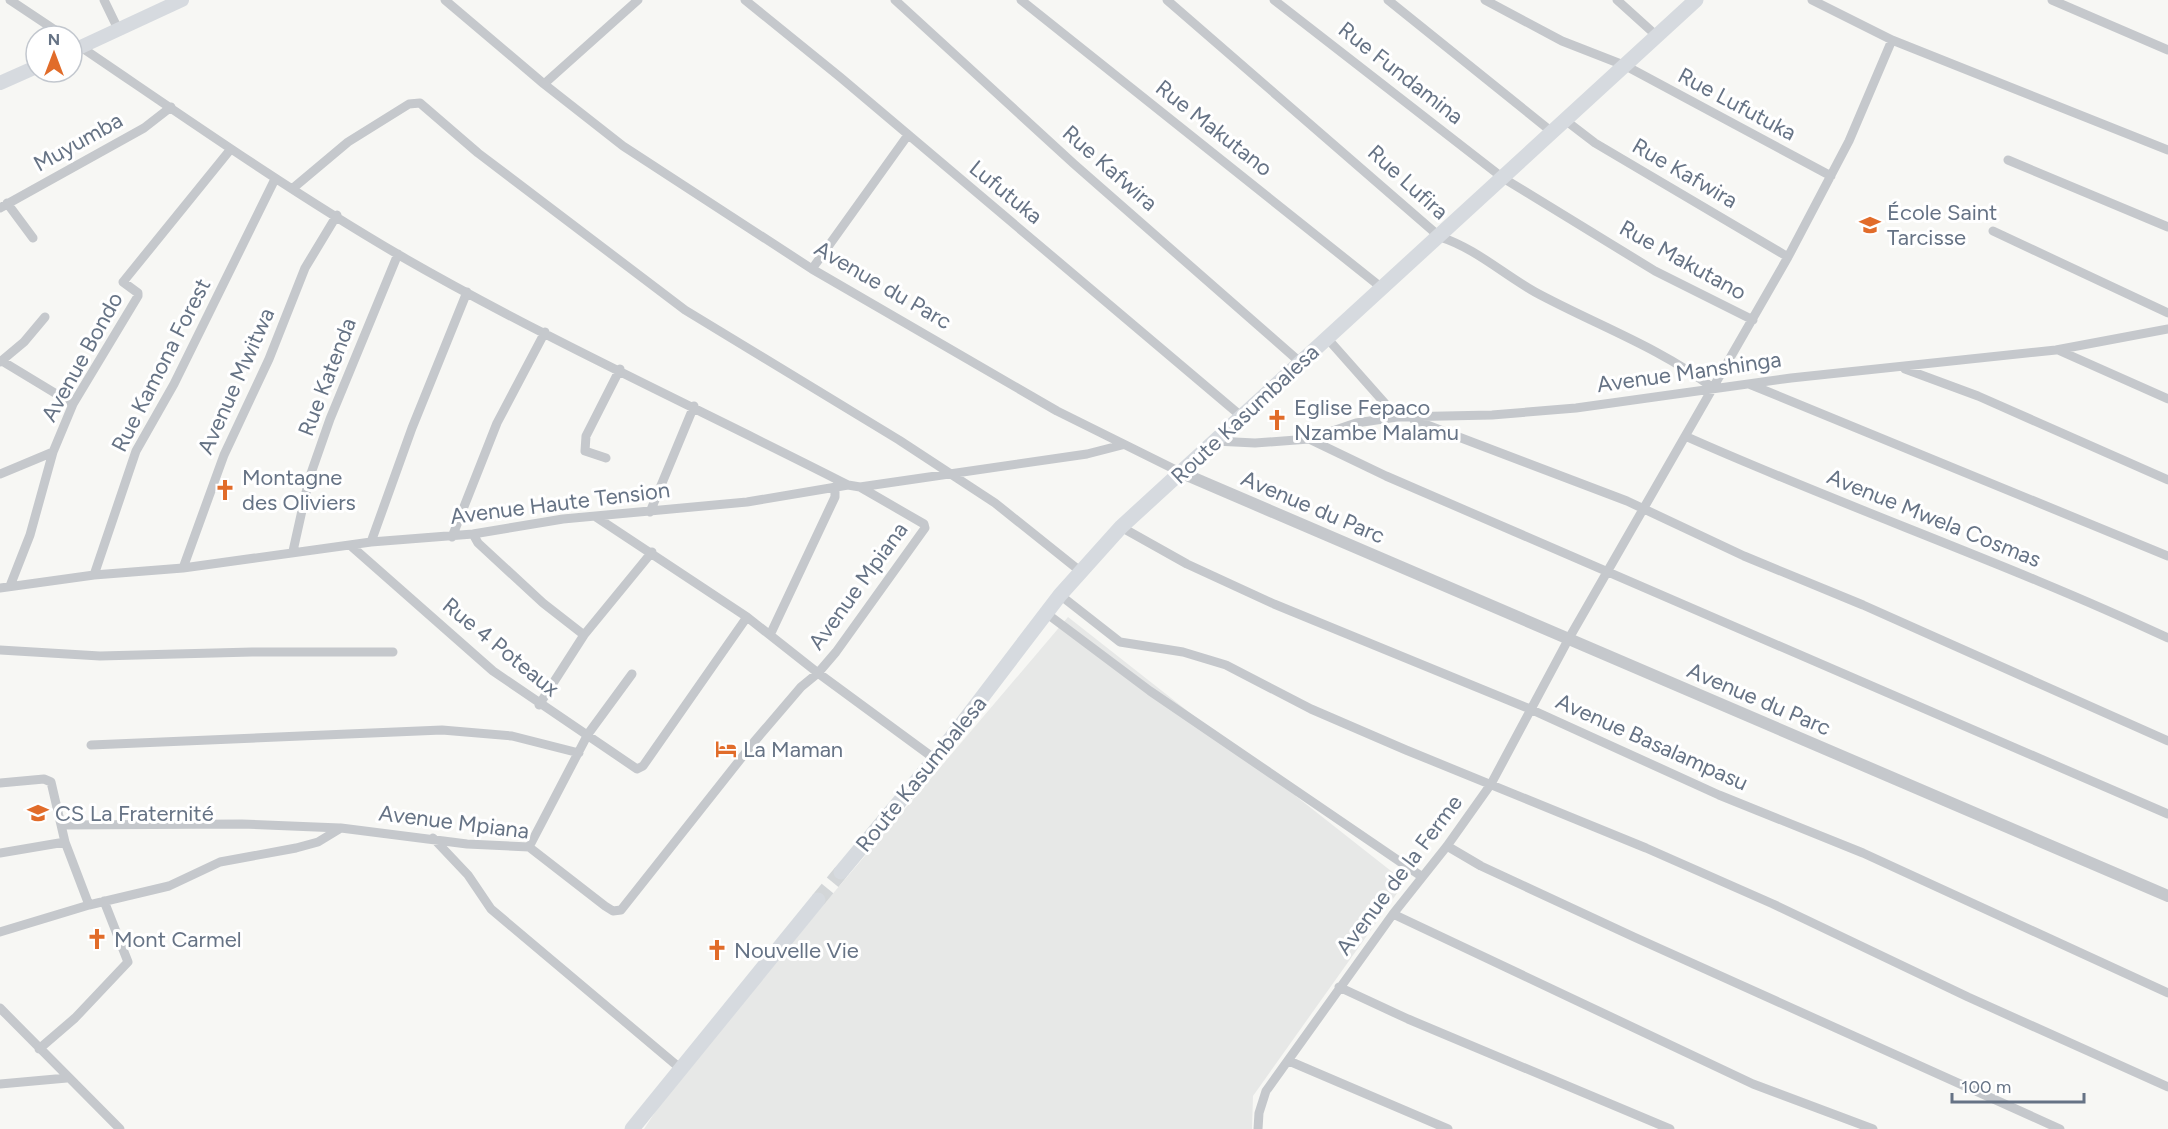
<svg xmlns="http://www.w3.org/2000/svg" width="2168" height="1129" viewBox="0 0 2168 1129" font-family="Figtree,sans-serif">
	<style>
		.built { fill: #e7e8e7 }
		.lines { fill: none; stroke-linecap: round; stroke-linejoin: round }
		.trunk-tunnel { stroke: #d3d6d8; stroke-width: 15; stroke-dasharray: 15 8; stroke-linecap: butt }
		.minor { stroke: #c5c8cc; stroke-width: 9 }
		.tertiary { stroke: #c5c8cc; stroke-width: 12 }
		.secondary { stroke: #d6dadf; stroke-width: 14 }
		.trunk { stroke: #d6dadf; stroke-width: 15 }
		.labels { text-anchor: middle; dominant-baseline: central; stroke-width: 6; stroke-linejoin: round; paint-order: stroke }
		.street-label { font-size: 22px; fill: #667385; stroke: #fff }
		.poi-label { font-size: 22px; fill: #667385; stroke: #fff; text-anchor: start }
	</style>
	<rect width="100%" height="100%" fill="#f7f7f4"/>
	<path class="built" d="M 1068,617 L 1405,882 L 1253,1096 L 1252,1129 L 644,1129 L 683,1070 Z"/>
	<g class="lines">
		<path class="trunk-tunnel" d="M 818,900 L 841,872"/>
		<path class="minor" d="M 10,0 L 64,36
			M 104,0 L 118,29
			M 445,0 L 544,84 L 623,146 L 812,269 L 1057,411 L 1182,473
			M 745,0 L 840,77 L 1241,416
			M 895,0 L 1074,164 L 1301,363
			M 1021,0 L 1382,288
			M 1167,0 L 1440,237 C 1475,248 1503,274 1535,292 C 1594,324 1659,347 1713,388
			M 1274,0 L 1503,178 L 1655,271 L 1753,320
			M 1388,0 L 1552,132
			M 1485,0 L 1562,41 L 1626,66 L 1831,176
			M 1617,0 L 1658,37
			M 1812,0 L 1892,40 L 2168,150
			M 2052,0 L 2168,50
			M 72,41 C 180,114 286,189 399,255 C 543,338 699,409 848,485
			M 544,84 L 638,0
			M 1565,120 L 1595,143 L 1788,257
			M 2008,160 L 2168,227
			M 292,189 L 348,142 L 409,104 L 420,103 L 478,153 L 685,310 L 899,440 L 995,503 L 1080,571
			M 7,203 L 33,238
			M 0,208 L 144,128 L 171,107
			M 1993,231 L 2168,313
			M 812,269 L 908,135
			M 1327,338 L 1397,417
			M 2058,350 L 2168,399
			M 2,361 L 73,404
			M 0,362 L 24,342 L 45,317
			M 1905,369 L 1978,396 L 2168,480
			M 1749,384 L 2168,556
			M 1414,420 L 1627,501 L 1744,556 L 1863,605 L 2168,741
			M 1685,436 C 1844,507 2010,564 2168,638
			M 1309,439 L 1386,476 L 2168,814
			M 1215,441 L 1255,443 L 1309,439 L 1356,423 L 1397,417 L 1492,415 L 1576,408 L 1791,378 L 2056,350 L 2168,329
			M 606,458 L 585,451 L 586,436 L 620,369
			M 0,474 L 53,452
			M 650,512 L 694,406
			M 596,517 L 747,617 L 818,673 L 935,759
			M 1121,527 L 1187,564 L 1274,604 L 1530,709 L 1719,795 L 1863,853 L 2168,993
			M 473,534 L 478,543 L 543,603 L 584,635
			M 452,537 L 497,423 L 545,332
			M 371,542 L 412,428 L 467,292
			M 350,545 L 493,671 L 637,769 L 643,766 L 747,617
			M 293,551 L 309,479 L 330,419 L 398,254
			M 183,568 L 224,455 L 269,359 L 305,268 L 337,215
			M 94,575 L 136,451 L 174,384 L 275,179
			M 10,586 L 30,535 L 53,452 L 73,404 L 138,296 L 138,293 L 123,282 L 230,150
			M 0,588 L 94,575 L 183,568 L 371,542 L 473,534 L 563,519 L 747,502 L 848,485 L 860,487 L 1087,454 L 1122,445
			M 1060,595 L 1120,642 L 1183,652 L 1226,665 L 1311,709 L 1406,750 L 1646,848 L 1773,904 L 1968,997 L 2168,1087
			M 1046,613 L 1150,691 L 1421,876
			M 770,635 L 835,497 L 835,487
			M 0,650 L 100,656 L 252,652 L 393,652
			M 539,705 L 584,635 L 652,552
			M 91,745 L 442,730 L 512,736 L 579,753
			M 0,783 L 44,779 L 51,782 L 65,842 L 89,905
			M 61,825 L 242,824 L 340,828
			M 433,838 L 468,875 L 491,909 L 681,1069
			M 1447,846 L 1481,866 L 1634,937 L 2060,1129
			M 529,847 L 588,734 L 632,674
			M 0,853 L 65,842
			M 1393,914 L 1753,1084 L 1873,1129
			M 0,932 L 89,905 L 169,886 L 220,862 L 296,848 L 318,842 L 341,828 L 467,844 L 529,847 L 605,906 L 613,911 L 621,910 L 754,742 L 801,687 L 818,673 L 836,652 L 925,528 L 924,524 L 860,487
			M 1339,987 L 1408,1019 L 1670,1129
			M 0,1008 L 120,1129
			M 39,1049 L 75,1018 L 128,962 L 104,901
			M 1289,1061 L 1448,1129
			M 0,1084 L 67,1078
			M 1258,1129 L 1259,1113 L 1266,1091 L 1393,914 L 1447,846 L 1491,784 L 1568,640 L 1788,257 L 1849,141 L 1892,40"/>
		<path class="tertiary" d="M 1182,473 L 2168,896"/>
		<path class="secondary" d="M 72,51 L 182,0
			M 0,83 L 36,67"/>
		<path class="trunk" d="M 841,872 L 935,759 L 1060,595 L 1121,527 L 1696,0
			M 632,1129 L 818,900"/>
	</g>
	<defs>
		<symbol id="school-bare" viewBox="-9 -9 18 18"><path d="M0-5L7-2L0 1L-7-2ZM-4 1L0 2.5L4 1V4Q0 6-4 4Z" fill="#e16c2a" stroke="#fff" stroke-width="2.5" paint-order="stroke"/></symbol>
		<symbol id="church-bare" viewBox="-9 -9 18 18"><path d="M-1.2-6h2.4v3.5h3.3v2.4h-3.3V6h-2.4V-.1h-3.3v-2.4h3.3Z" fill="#e16c2a" stroke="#fff" stroke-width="2.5" paint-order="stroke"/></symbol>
		<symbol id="hotel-bare" viewBox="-9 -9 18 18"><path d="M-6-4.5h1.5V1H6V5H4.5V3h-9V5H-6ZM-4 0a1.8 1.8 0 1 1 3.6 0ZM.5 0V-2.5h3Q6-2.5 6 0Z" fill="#e16c2a" stroke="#fff" stroke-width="2.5" paint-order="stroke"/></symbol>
	</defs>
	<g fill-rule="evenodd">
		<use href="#school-bare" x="1855" y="210" width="30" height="30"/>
		<use href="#church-bare" x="1262" y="405" width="30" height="30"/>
		<use href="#church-bare" x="210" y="475" width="30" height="30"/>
		<use href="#hotel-bare" x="711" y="734" width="30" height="30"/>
		<use href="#school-bare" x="23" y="798" width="30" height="30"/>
		<use href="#church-bare" x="82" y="924" width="30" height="30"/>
		<use href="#church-bare" x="702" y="935" width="30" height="30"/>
	</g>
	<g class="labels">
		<g class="street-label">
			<text transform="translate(1401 73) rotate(38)">Rue Fundamina</text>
			<text transform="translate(1737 104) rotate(28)">Rue Lufutuka</text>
			<text transform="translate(1214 128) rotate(38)">Rue Makutano</text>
			<text transform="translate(78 142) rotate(-29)">Muyumba</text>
			<text transform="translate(1110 168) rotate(41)">Rue Kafwira</text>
			<text transform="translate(1685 173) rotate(30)">Rue Kafwira</text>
			<text transform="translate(1408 182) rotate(42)">Rue Lufira</text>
			<text transform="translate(1006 192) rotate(39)">Lufutuka</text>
			<text transform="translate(1683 260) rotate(29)">Rue Makutano</text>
			<text transform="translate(883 285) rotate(30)">Avenue du Parc</text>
			<text transform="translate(82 357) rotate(-61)">Avenue Bondo</text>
			<text transform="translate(161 365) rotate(-63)">Rue Kamona Forest</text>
			<text transform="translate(1689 372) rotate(-8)">Avenue Manshinga</text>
			<text transform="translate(327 377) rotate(-69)">Rue Katenda</text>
			<text transform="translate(236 381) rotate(-66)">Avenue Mwitwa</text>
			<text transform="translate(1245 414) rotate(-43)">Route Kasumbalesa</text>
			<text transform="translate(560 503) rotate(-7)">Avenue Haute Tension</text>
			<text transform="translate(1313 507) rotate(23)">Avenue du Parc</text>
			<text transform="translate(1934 518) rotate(22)">Avenue Mwela Cosmas</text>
			<text transform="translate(858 586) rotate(-54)">Avenue Mpiana</text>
			<text transform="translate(501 647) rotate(39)">Rue 4 Poteaux</text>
			<text transform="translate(1759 699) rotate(23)">Avenue du Parc</text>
			<text transform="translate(1652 742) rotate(24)">Avenue Basalampasu</text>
			<text transform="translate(921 774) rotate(-51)">Route Kasumbalesa</text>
			<text transform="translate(454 822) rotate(7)">Avenue Mpiana</text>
			<text transform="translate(1399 875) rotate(-53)">Avenue de la Ferme</text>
		</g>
		<g class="poi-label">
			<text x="1887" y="212">École Saint<tspan x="1887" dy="25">Tarcisse</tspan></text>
			<text x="1294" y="407">Eglise Fepaco<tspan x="1294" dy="25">Nzambe Malamu</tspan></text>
			<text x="242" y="477">Montagne<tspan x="242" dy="25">des Oliviers</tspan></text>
			<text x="743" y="749">La Maman</text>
			<text x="55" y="813">CS La Fraternité</text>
			<text x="114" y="939">Mont Carmel</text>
			<text x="734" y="950">Nouvelle Vie</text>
		</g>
	</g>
	<g transform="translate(54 54)"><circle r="28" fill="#ffffff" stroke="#c2c7ce" stroke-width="1.5"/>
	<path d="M0-4.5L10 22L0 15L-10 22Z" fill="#e16c2a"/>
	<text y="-9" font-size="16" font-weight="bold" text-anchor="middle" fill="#667385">N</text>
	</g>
	<path d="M1952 1093v9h132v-9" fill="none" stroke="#667385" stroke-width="3"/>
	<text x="1961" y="1093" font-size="18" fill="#667385" stroke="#ffffff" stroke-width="4.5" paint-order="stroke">100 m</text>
</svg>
